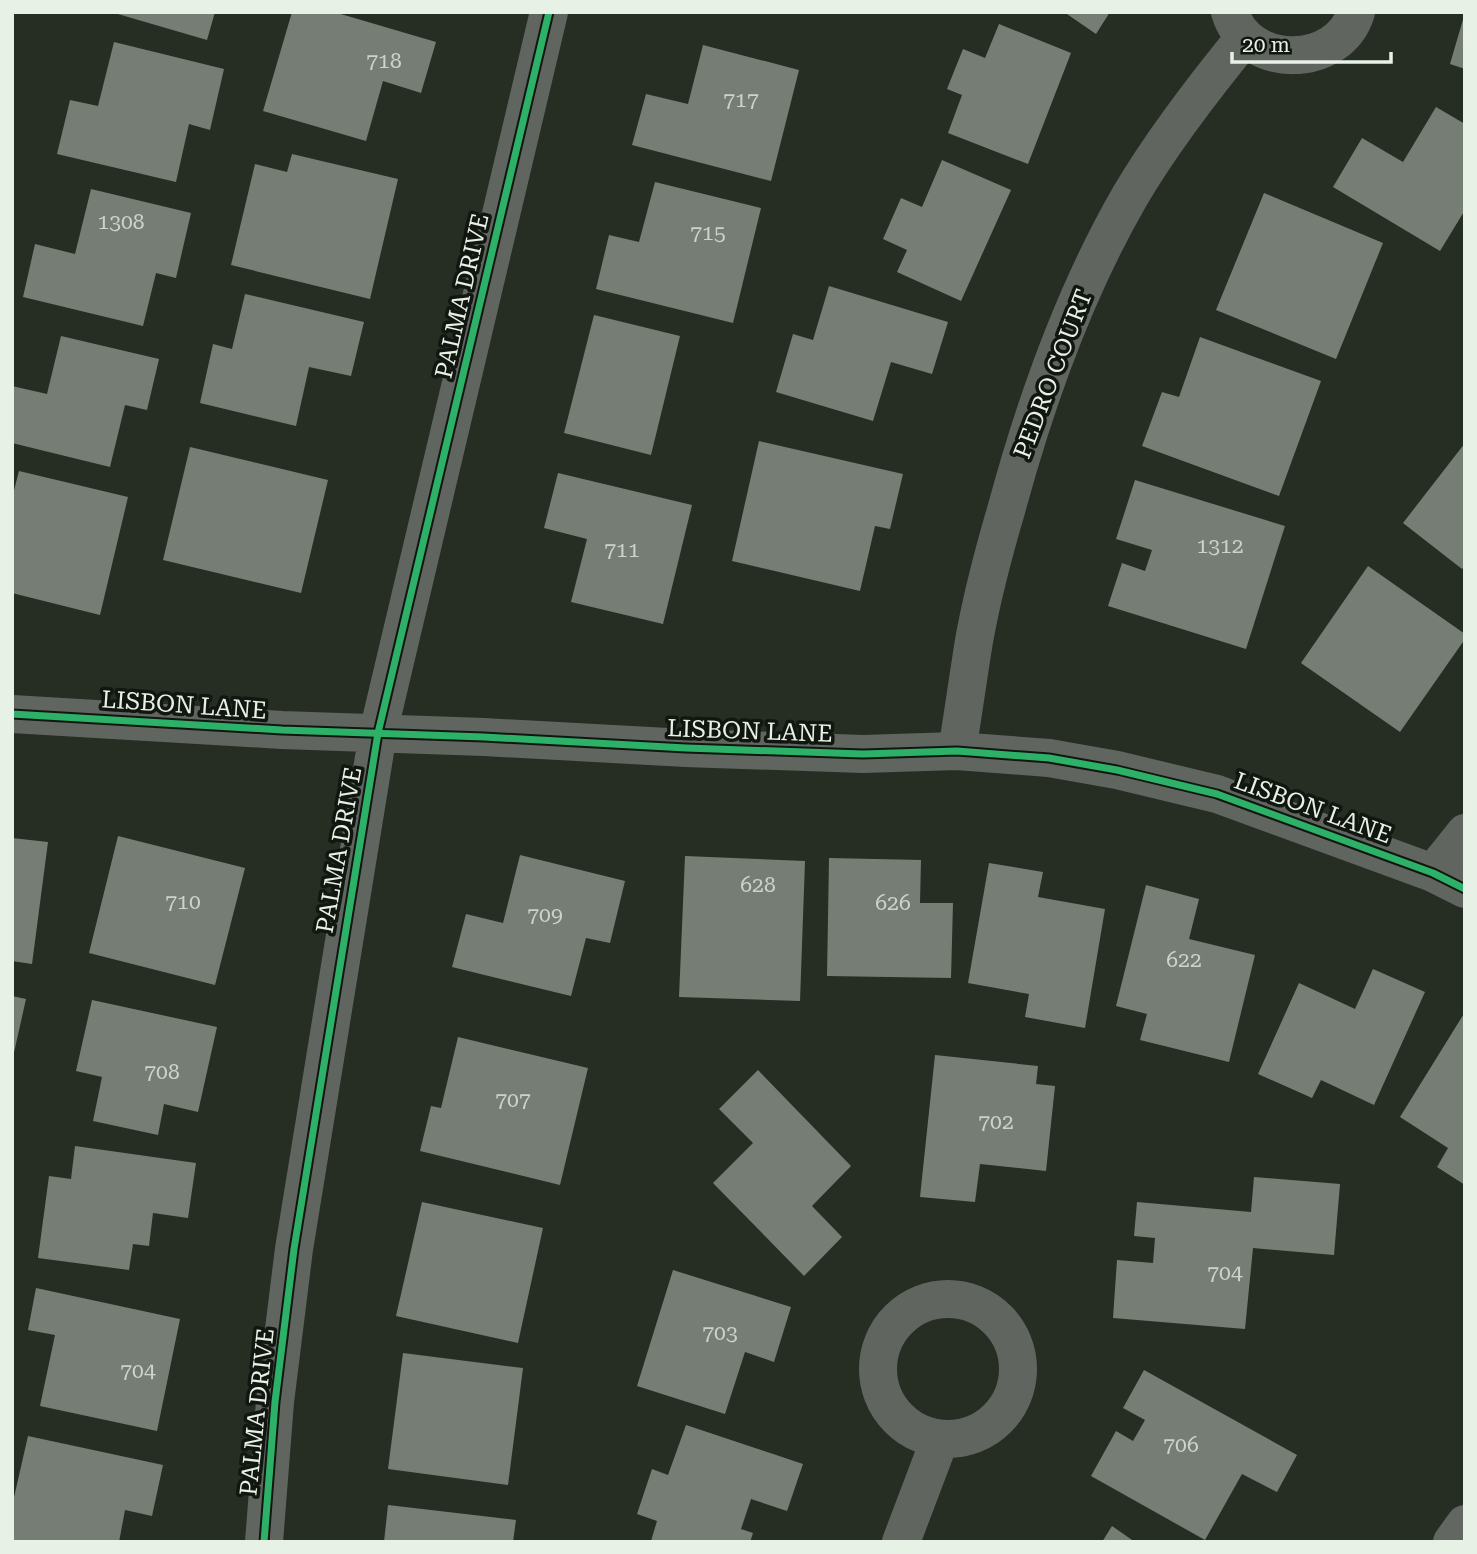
<svg xmlns="http://www.w3.org/2000/svg" width="1477" height="1554" viewBox="0 0 1477 1554" font-family="'Roboto Serif',serif">
	<style>
		.building { fill: #767d75 }
		.lines { fill: none; stroke-linecap: round; stroke-linejoin: round }
		.street { stroke: #616560; stroke-width: 38 }
		.secondary { stroke: #626761; stroke-width: 38 }
		.cycleway-casing { stroke: #111710; stroke-width: 11 }
		.cycleway { stroke: #2db169; stroke-width: 7 }
		.labels { text-anchor: middle; dominant-baseline: central; stroke-width: 7; stroke-linejoin: round; paint-order: stroke }
		.number-label { font-size: 21px; fill: #cbd4ca }
		.street-label { font-size: 24px; fill: #e7f1e6; stroke: #111710 }
	</style>
	<rect width="100%" height="100%" fill="#262e24"/>
	<path class="building" d="M 111,12 L 215,12 L 207,40 Z
		M 292,12 L 334,12 L 436,42 L 421,93 L 383,81 L 366,141 L 263,111 Z
		M 1064,12 L 1110,12 L 1096,34 Z
		M 1464,16 L 1465,16 L 1465,69 L 1450,64 Z
		M 999,24 L 1071,53 L 1028,164 L 948,133 L 962,95 L 947,89 L 963,49 L 985,58 Z
		M 114,42 L 224,69 L 210,130 L 189,124 L 176,182 L 57,154 L 70,100 L 98,106 Z
		M 703,45 L 799,70 L 771,181 L 632,145 L 646,94 L 688,104 Z
		M 1436,107 L 1465,124 L 1465,210 L 1440,251 L 1333,187 L 1362,138 L 1403,162 Z
		M 292,154 L 398,179 L 370,299 L 231,265 L 255,164 L 287,172 Z
		M 942,160 L 1011,190 L 961,301 L 897,272 L 907,250 L 883,239 L 901,198 L 922,207 Z
		M 655,182 L 761,208 L 733,323 L 596,289 L 609,235 L 639,242 Z
		M 91,189 L 191,213 L 176,278 L 156,273 L 143,326 L 23,297 L 35,244 L 75,254 Z
		M 1264,193 L 1383,243 L 1336,359 L 1216,310 Z
		M 829,286 L 948,322 L 932,374 L 891,362 L 873,421 L 776,392 L 793,334 L 813,340 Z
		M 245,294 L 364,322 L 351,376 L 309,367 L 296,426 L 200,403 L 213,344 L 232,349 Z
		M 594,315 L 680,336 L 651,455 L 564,433 Z
		M 61,336 L 159,359 L 147,410 L 125,405 L 110,467 L 12,443 L 12,386 L 47,394 Z
		M 1200,337 L 1321,381 L 1279,496 L 1142,446 L 1162,392 L 1179,397 Z
		M 759,441 L 903,474 L 890,529 L 875,526 L 860,591 L 732,561 Z
		M 1465,443 L 1465,565 L 1462,569 L 1403,523 Z
		M 190,447 L 328,480 L 301,593 L 163,560 Z
		M 19,471 L 128,497 L 100,615 L 12,593 L 12,498 Z
		M 558,473 L 692,505 L 663,624 L 571,602 L 587,539 L 544,528 Z
		M 1135,480 L 1285,526 L 1246,649 L 1108,606 L 1122,563 L 1145,571 L 1152,550 L 1116,539 Z
		M 1368,566 L 1465,634 L 1465,639 L 1400,732 L 1301,663 Z
		M 118,836 L 245,868 L 215,985 L 89,953 Z
		M 12,838 L 48,842 L 32,964 L 12,961 Z
		M 520,855 L 625,881 L 610,943 L 586,938 L 571,996 L 452,967 L 466,914 L 503,923 Z
		M 685,856 L 805,861 L 800,1001 L 679,997 Z
		M 829,858 L 921,860 L 920,903 L 953,903 L 951,978 L 827,976 Z
		M 989,863 L 1043,872 L 1038,897 L 1105,909 L 1085,1028 L 1025,1017 L 1029,994 L 968,983 Z
		M 1146,885 L 1199,899 L 1189,939 L 1255,955 L 1229,1062 L 1140,1040 L 1147,1014 L 1116,1006 Z
		M 1373,969 L 1425,992 L 1374,1105 L 1321,1080 L 1312,1098 L 1258,1074 L 1299,983 L 1355,1009 Z
		M 12,996 L 26,999 L 13,1057 L 12,1057 Z
		M 92,1000 L 217,1027 L 198,1112 L 164,1104 L 158,1135 L 93,1121 L 102,1077 L 76,1071 Z
		M 1465,1012 L 1465,1185 L 1437,1167 L 1448,1148 L 1400,1117 Z
		M 458,1037 L 588,1068 L 560,1185 L 420,1151 L 431,1106 L 441,1108 Z
		M 935,1055 L 1038,1066 L 1036,1084 L 1055,1086 L 1046,1171 L 980,1164 L 975,1202 L 920,1197 Z
		M 758,1070 L 851,1166 L 812,1206 L 842,1237 L 804,1276 L 713,1183 L 753,1143 L 719,1109 Z
		M 75,1146 L 196,1163 L 188,1218 L 153,1213 L 149,1246 L 133,1244 L 129,1270 L 38,1258 L 49,1176 L 71,1179 Z
		M 1254,1177 L 1340,1184 L 1334,1255 L 1253,1248 L 1245,1329 L 1113,1318 L 1117,1260 L 1153,1263 L 1155,1238 L 1134,1236 L 1137,1202 L 1251,1212 Z
		M 422,1202 L 543,1228 L 518,1343 L 396,1316 Z
		M 673,1270 L 791,1307 L 774,1362 L 745,1352 L 725,1414 L 637,1386 Z
		M 36,1288 L 180,1319 L 157,1431 L 40,1406 L 55,1335 L 28,1330 Z
		M 403,1353 L 523,1368 L 508,1485 L 388,1469 Z
		M 1144,1370 L 1297,1455 L 1277,1492 L 1242,1474 L 1205,1540 L 1091,1476 L 1116,1431 L 1133,1441 L 1145,1420 L 1123,1408 Z
		M 686,1425 L 803,1464 L 787,1511 L 751,1499 L 741,1529 L 753,1533 L 750,1542 L 651,1541 L 657,1521 L 637,1514 L 652,1469 L 668,1475 Z
		M 28,1436 L 163,1465 L 152,1516 L 125,1510 L 119,1542 L 12,1542 L 12,1506 Z
		M 388,1505 L 516,1520 L 513,1542 L 384,1542 Z
		M 1112,1526 L 1135,1542 L 1102,1542 Z"/>
	<g class="lines">
		<path class="street" d="M 1230,12 C 1247,70 1339,69 1356,12
			M 12,714 L 282,730 L 484,737 L 686,748 L 863,754 L 957,751 L 1049,758 L 1117,770 L 1217,794 L 1433,873 L 1465,889
			M 957,751 C 963,715 968,678 974,641 C 982,596 994,551 1007,507 C 1036,400 1074,293 1130,196 C 1163,140 1204,87 1245,37
			M 1433,873 L 1465,833
			M878 1369a70 70 0 1 1 140 0a70 70 0 1 1-140 0Z
			M 264,1542 L 275,1402 L 294,1249 L 378,733 L 549,12
			M 901,1542 L 940,1439"/>
		<path class="secondary" d="M 1452,1542 L 1465,1524"/>
		<defs>
			<path id="cycleway" d="M 12,714 L 282,730 L 484,737 L 686,748 L 863,754 L 957,751 L 1049,758 L 1117,770 L 1217,794 L 1433,873 L 1465,889
				M 264,1542 L 275,1402 L 294,1249 L 378,733 L 549,12"/>
		</defs>
		<use href="#cycleway" class="cycleway-casing"/>
		<use href="#cycleway" class="cycleway"/>
	</g>
	<g class="labels">
		<g class="number-label">
			<text x="384" y="61">718</text>
			<text x="741" y="100">717</text>
			<text x="121" y="222">1308</text>
			<text x="708" y="233">715</text>
			<text x="1220" y="546">1312</text>
			<text x="622" y="550">711</text>
			<text x="758" y="885">628</text>
			<text x="183" y="902">710</text>
			<text x="893" y="903">626</text>
			<text x="545" y="915">709</text>
			<text x="1184" y="960">622</text>
			<text x="162" y="1072">708</text>
			<text x="513" y="1100">707</text>
			<text x="996" y="1122">702</text>
			<text x="1225" y="1273">704</text>
			<text x="720" y="1333">703</text>
			<text x="138" y="1371">704</text>
			<text x="1181" y="1445">706</text>
		</g>
		<g class="street-label">
			<text transform="translate(462 296) rotate(-77)">PALMA DRIVE</text>
			<text transform="translate(1053 374) rotate(-69)">PEDRO COURT</text>
			<text transform="translate(184 705) rotate(4)">LISBON LANE</text>
			<text transform="translate(750 731) rotate(2)">LISBON LANE</text>
			<text transform="translate(1313 808) rotate(20)">LISBON LANE</text>
			<text transform="translate(339 850) rotate(-80)">PALMA DRIVE</text>
			<text transform="translate(257 1412) rotate(-84)">PALMA DRIVE</text>
		</g>
	</g>
	<rect width="1477" height="1554" fill="none" stroke="#e7f1e6" stroke-width="28"/>
	<path d="M1232 52v10h159v-10" fill="none" stroke="#e7f1e6" stroke-width="3.5"/>
	<text x="1242" y="52" font-size="21" fill="#e7f1e6" stroke="#111710" stroke-width="5" paint-order="stroke">20 m</text>
</svg>
